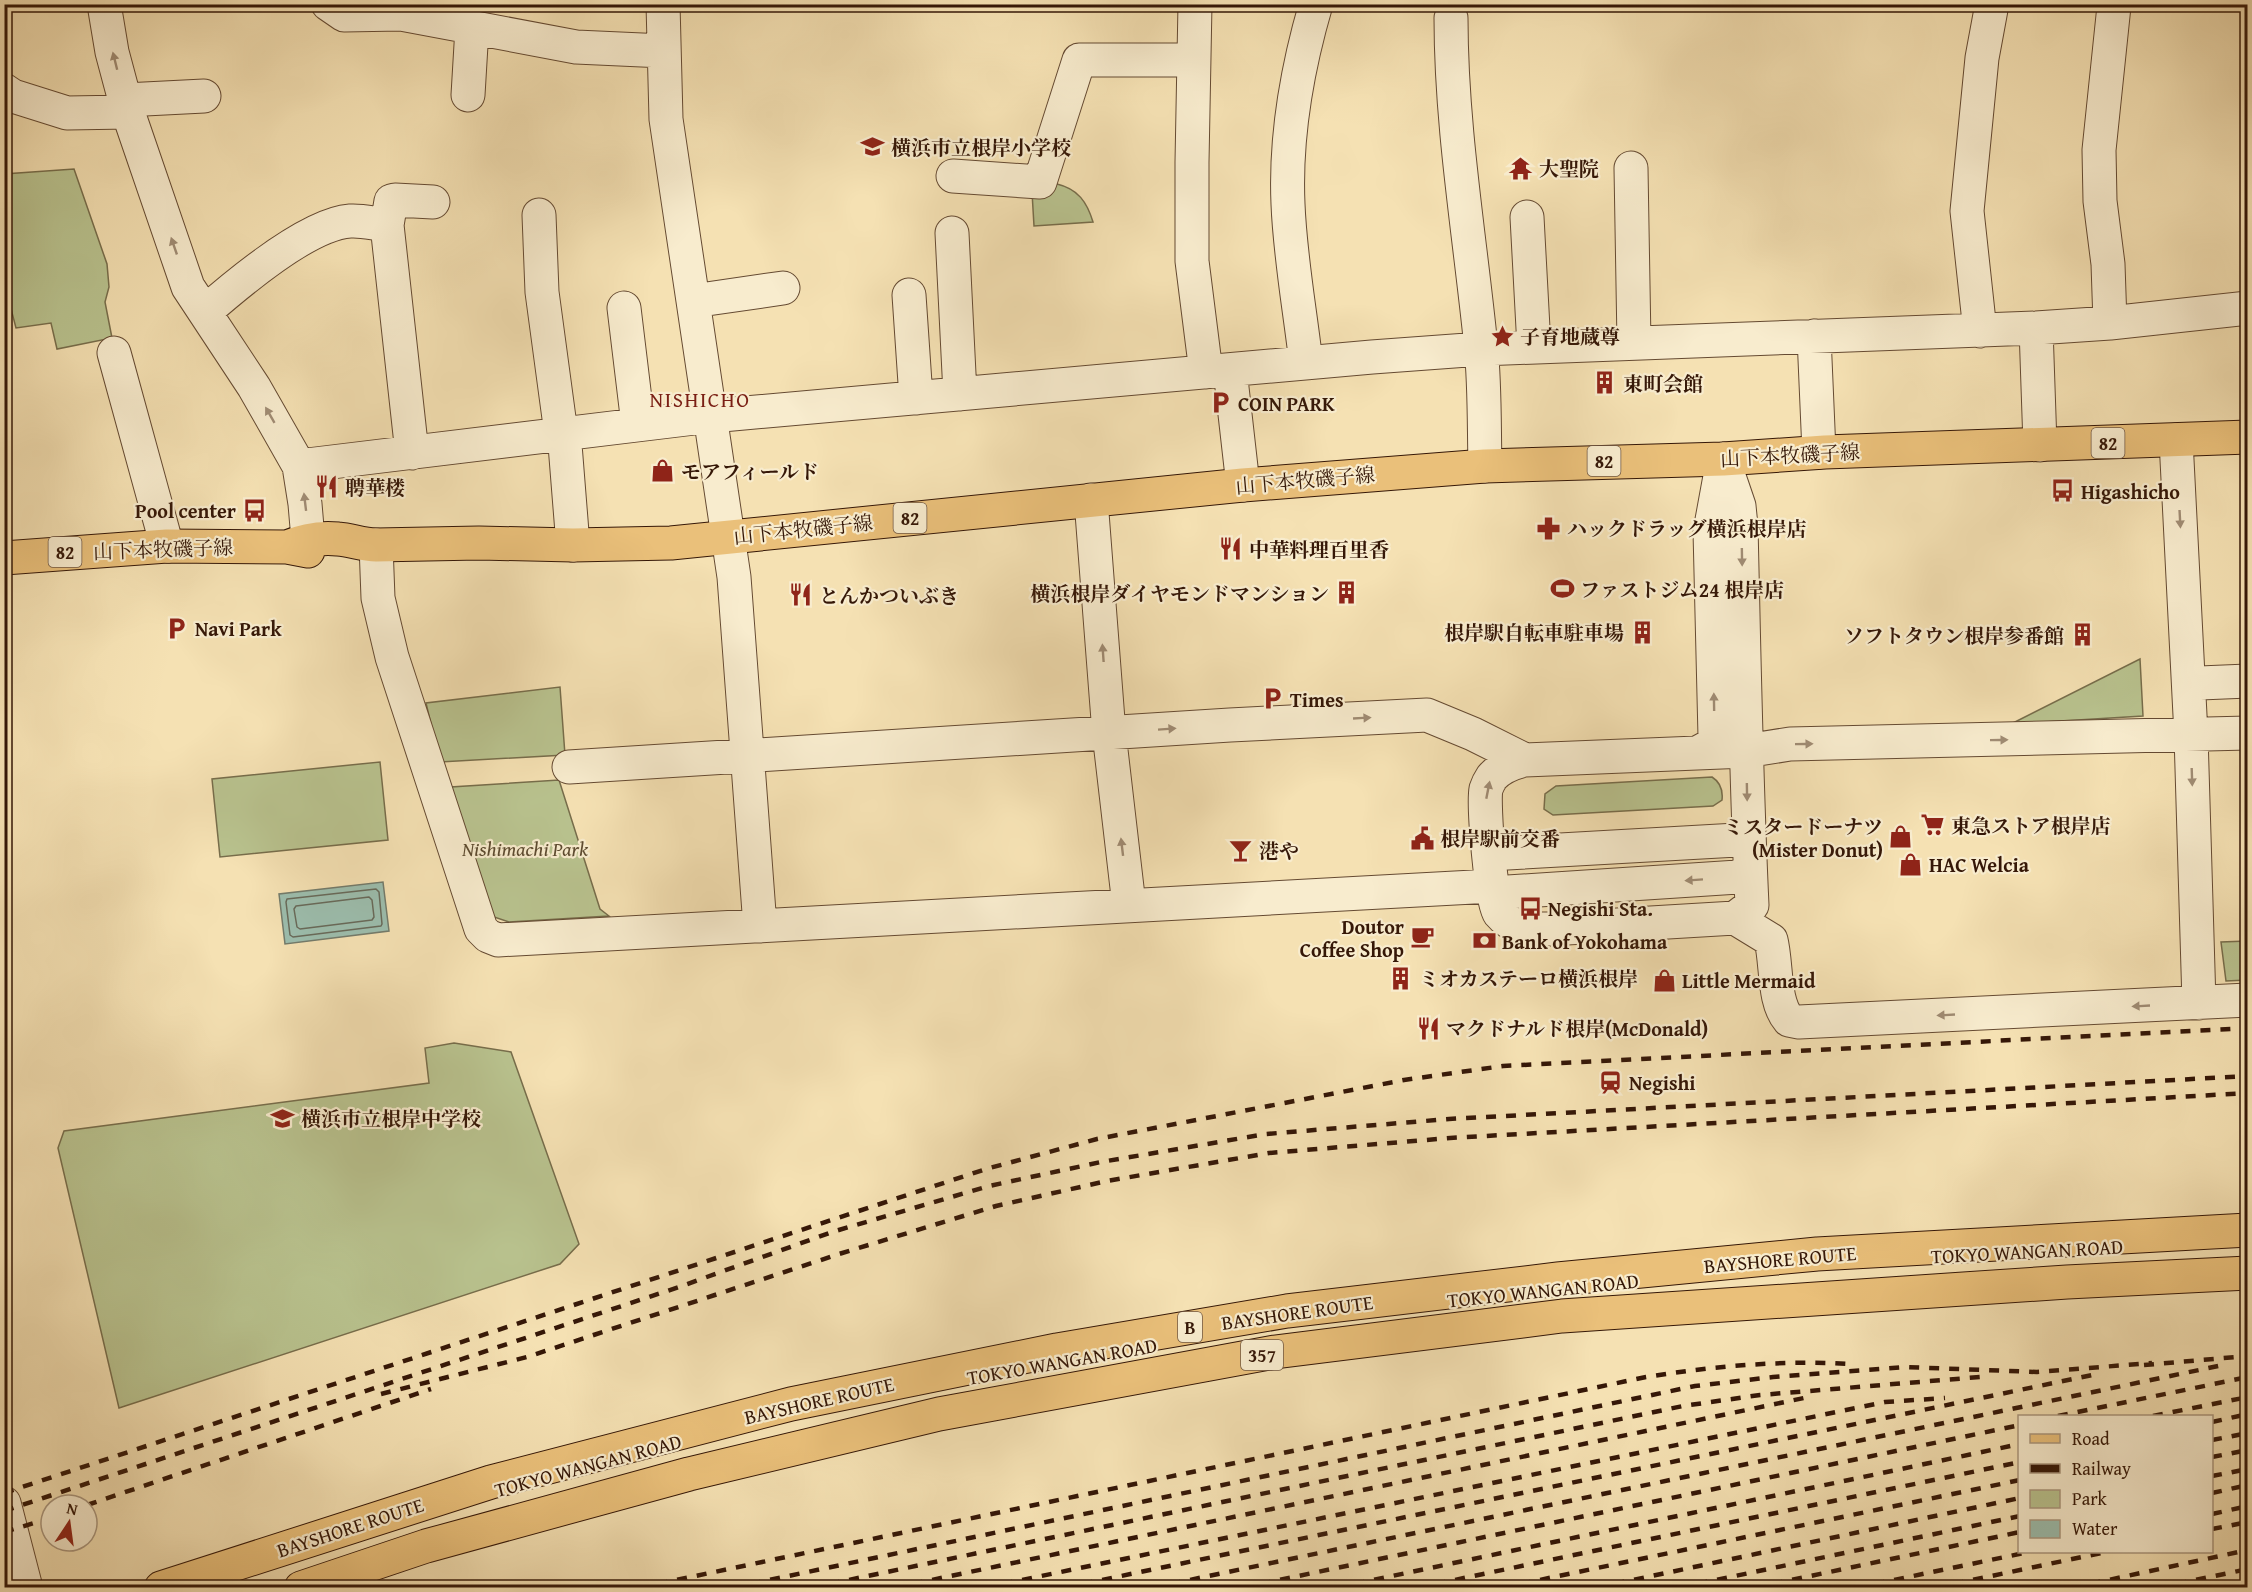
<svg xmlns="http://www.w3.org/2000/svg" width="2252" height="1592" viewBox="0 0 2252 1592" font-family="'Gentium Book Plus','Noto Serif JP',serif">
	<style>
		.green { fill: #b9c38f; stroke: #776d4b; stroke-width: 1.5 }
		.water { fill: #9cbeae; stroke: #737b6b; stroke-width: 1.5 }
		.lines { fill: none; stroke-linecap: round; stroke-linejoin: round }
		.shore { stroke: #686a5a; stroke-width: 1.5 }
		.minor-casing { stroke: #654a32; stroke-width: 35 }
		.major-casing { stroke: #351707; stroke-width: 35 }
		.highway-casing { stroke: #351707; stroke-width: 35 }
		.minor { stroke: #f8ecce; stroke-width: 33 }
		.major { stroke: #eac07a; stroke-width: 33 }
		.highway { stroke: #eac07a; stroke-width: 33 }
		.rail { stroke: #351707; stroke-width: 4.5; stroke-dasharray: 10 10; stroke-linecap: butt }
		.oneway { fill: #a08c74 }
		.labels { text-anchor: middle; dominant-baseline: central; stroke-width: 4.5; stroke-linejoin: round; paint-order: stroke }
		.shield { fill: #f8ecce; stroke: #705743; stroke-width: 1.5 }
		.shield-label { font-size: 18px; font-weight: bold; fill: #351707 }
		.poi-label { font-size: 20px; font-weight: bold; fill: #351707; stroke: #f8ecce; text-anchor: start }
		.street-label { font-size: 20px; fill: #351707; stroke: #f8ecce }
		.park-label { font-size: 20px; font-style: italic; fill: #5d4b30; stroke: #f8ecce }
		.neighbourhood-label { font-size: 21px; letter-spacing: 1.5px; fill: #7a1f14; stroke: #f8ecce }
	</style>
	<rect width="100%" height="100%" fill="#f5e1b3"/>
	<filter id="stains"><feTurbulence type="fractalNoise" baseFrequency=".00333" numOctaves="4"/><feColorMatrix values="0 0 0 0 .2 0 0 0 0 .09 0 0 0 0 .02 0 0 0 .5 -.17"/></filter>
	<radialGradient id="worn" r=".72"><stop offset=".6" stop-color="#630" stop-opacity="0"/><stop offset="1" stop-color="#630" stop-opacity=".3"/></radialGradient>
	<path class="green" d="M 74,169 L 107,264 L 109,287 L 105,302 L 112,338 L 57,349 L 51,323 L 16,328 L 5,286 L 4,174 Z
		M 1057,184 C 1078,189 1087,202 1093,222 L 1034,226 L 1032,192 Z
		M 2140,659 L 2143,716 L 2011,724 Z
		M 560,687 L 565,755 L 440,762 L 426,703 Z
		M 380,762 L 388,840 L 220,857 L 212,779 Z
		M 1712,777 C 1720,782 1723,791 1722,800 L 1713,806 L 1553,815 L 1544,809 L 1545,794 L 1556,786 Z
		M 559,780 L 600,909 L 609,916 L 509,922 L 491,916 L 451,787 Z
		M 2247,941 L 2247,980 L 2226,981 L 2221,942 Z
		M 454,1043 L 511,1052 L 579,1244 L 560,1264 L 119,1408 L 58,1148 L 64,1131 L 429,1083 L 425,1048 Z"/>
	<path class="water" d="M 383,882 L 389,931 L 285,944 L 279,894 Z"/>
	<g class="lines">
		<path class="shore" d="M 376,889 L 379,892 L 382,924 L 381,926 L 293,937 L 290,935 L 286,902 L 287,899 Z
			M 369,897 L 372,900 L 374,917 L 372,920 L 300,929 L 297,927 L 294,909 L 296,906 Z"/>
		<defs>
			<path id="minor" d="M 104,4 L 112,52 L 128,112 L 188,287 L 254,387 L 299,466 L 305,504 L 308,539
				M 328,4 L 344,15 L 401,14 L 576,47 L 664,51
				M 663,4 L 666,119 L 734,577 L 760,926
				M 1195,4 L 1192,162 L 1192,261 L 1206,372
				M 1451,18 C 1451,128 1470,237 1481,347 C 1485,386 1484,426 1485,466
				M 4,90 L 13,96 L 67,113 L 128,112
				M 468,95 L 472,28
				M 125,100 L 204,96
				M 1631,168 L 1634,343
				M 953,176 L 1040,182 L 1079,60 L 1193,60
				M 539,215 L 542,292 L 561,433
				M 1527,217 L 1534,347
				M 952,233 L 960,394
				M 909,295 L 916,398
				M 693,301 L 783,288
				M 624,308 L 638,424
				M 205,312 C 237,284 308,224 350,221 C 362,220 375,224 387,225
				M 2110,323 L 2108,264 L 2100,201 L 2099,150 L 2114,6
				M 2036,328 L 2040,445
				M 1980,331 L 1967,211 L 1982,58 L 1992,4
				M 1814,336 L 1819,452
				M 114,353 L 167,546
				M 1306,363 C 1300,310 1290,257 1288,204 C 1285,136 1297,69 1316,4
				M 1230,370 L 1243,485
				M 564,432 L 573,545
				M 2176,440 L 2191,735 L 2199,1003
				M 412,453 L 387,225 L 391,201 L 395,200 L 433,202
				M 1723,459 L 1739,506 L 1741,526 C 1744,653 1746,779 1752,905 L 1735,918 L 1550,929 C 1531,929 1512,929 1499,913 C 1491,903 1483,804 1486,789 C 1487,786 1490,780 1492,777 C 1501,767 1512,763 1525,760 L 1746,751 L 1790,744 L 2248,733
				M 299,466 L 711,416 L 1372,357 L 1481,349 L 2036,328 L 2110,323 L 2248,308
				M 1091,500 L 1109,733 L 1129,905
				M 376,545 L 378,598 L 392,657 L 481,929 L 488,936 L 498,940 L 1492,886
				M 2200,683 L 2248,681
				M 1699,752 L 1712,745 L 1715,737 L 1710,531 L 1723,460
				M 569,767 L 1230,725 L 1427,715 L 1473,734 L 1525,760
				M 1488,848 L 1507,853 L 1737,840 L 1748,833
				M 1493,890 L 1508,892 L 1738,877 L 1750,869
				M 1735,918 L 1771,940 C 1777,964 1773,1002 1789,1020 L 1799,1022 L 2248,1000
				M 4,1503 L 26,1588"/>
			<path id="major" d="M 287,547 C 304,540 319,537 338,539 C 351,540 363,545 376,545 L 479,543 L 573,545 L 671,543 L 1243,485 L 1485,466 L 1723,459 L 1825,452 L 2248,437
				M 4,558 L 167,546 L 287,547 L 308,551"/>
			<path id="highway" d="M 161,1588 L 491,1482 L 791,1404 L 1057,1350 L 1287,1311 L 1558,1279 L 1817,1254 L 2248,1230
				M 301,1588 L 426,1546 L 689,1474 L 939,1414 L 1275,1352 L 1562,1316 L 2067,1282 L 2248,1273"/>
		</defs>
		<use href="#minor" class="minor-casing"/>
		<use href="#major" class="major-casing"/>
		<use href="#highway" class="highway-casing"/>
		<use href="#minor" class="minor"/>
		<use href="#major" class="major"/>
		<use href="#highway" class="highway"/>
		<path class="rail" d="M 2144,1365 L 2248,1356
			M 381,1394 L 527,1357 L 839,1254 L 996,1206 L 1107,1181 L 1269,1153 L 1450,1138 L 2248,1093
			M 2058,1416 L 2248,1377
			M 2153,1416 L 2248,1397
			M 2212,1422 L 2248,1414
			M 2212,1440 L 2248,1433
			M 2212,1457 L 2248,1450
			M 2212,1476 L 2248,1469
			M 4,1493 L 986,1169 L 1097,1139 L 1404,1080 L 1503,1066 L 2248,1028
			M 2212,1493 L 2248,1485
			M 87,1505 L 431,1389
			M 4,1511 L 679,1287 L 832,1232 L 989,1186 L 1101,1162 L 1266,1134 L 1449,1119 L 2248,1076
			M 2212,1514 L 2248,1506
			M 2212,1529 L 2248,1522
			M 4,1532 L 51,1518
			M 638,1588 L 1646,1377 C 1715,1366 1781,1360 1851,1364
			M 731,1588 L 1695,1386 L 1773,1377 L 1905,1367 L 2037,1372 L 2152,1363
			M 810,1588 L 1683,1406 L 1760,1395 L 1980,1377
			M 893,1588 L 1804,1398
			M 983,1588 L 1885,1402 L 1945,1398
			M 1063,1588 L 2097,1374
			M 1151,1588 L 2223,1365
			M 1241,1588 L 2020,1425
			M 1335,1588 L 2020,1444
			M 1416,1588 L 2020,1462
			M 1501,1588 L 2020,1480
			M 1595,1588 L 2020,1498
			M 1678,1588 L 2020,1516
			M 1753,1588 L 2020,1532
			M 1855,1588 L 2029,1552
			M 1934,1588 L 2106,1552
			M 2071,1588 L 2248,1550
			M 2157,1588 L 2248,1569"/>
	</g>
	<defs><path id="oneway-solid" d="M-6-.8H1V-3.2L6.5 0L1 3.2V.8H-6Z" transform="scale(1.5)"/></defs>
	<g class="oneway">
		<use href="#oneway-solid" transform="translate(115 61) rotate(-104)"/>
		<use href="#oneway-solid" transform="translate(174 246) rotate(-109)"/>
		<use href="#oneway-solid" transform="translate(270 415) rotate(-120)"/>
		<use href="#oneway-solid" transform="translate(305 502) rotate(-97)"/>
		<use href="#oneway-solid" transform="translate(2180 519) rotate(87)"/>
		<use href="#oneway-solid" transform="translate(1742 557) rotate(89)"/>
		<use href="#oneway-solid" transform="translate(1103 653) rotate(-94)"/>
		<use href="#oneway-solid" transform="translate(1714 702) rotate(-91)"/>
		<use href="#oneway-solid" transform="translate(1362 718) rotate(-3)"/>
		<use href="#oneway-solid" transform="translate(1167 729) rotate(-4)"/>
		<use href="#oneway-solid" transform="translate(1999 740) rotate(-1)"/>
		<use href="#oneway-solid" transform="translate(1804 744) rotate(-1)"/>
		<use href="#oneway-solid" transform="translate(2192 777) rotate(88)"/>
		<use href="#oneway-solid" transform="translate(1488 790) rotate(-79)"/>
		<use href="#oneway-solid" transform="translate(1747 792) rotate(89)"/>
		<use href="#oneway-solid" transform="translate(1122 847) rotate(-97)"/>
		<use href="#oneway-solid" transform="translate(1694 880) rotate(176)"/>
		<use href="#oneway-solid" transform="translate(2141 1006) rotate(177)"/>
		<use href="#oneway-solid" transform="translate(1946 1015) rotate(177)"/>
	</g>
	<defs>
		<symbol id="school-bare" viewBox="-9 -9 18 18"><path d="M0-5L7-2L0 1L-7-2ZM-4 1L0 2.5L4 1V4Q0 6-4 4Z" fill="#8f2418" stroke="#f8ecce" stroke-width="2.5" paint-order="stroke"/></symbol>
		<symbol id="temple-bare" viewBox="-9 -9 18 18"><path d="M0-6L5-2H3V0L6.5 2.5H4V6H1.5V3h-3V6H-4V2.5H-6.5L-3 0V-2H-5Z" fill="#8f2418" stroke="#f8ecce" stroke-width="2.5" paint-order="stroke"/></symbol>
		<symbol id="sight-bare" viewBox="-9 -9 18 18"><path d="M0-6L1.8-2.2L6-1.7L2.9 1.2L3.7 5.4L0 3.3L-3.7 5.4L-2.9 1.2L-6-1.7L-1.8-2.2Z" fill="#8f2418" stroke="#f8ecce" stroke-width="2.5" paint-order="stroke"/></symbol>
		<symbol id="building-bare" viewBox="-9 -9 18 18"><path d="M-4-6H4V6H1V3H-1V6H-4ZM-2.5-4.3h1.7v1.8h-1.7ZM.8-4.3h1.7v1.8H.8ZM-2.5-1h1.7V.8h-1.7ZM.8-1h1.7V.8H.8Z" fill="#8f2418" stroke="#f8ecce" stroke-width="2.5" paint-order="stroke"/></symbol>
		<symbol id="parking-bare" viewBox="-9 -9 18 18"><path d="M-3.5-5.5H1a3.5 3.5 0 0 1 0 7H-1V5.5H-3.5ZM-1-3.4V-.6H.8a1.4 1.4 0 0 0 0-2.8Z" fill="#8f2418" stroke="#f8ecce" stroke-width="2.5" paint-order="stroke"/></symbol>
		<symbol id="shop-bare" viewBox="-9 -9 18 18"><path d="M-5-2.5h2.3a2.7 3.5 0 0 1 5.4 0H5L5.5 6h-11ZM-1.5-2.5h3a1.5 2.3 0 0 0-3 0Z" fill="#8f2418" stroke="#f8ecce" stroke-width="2.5" paint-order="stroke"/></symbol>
		<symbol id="restaurant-bare" viewBox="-9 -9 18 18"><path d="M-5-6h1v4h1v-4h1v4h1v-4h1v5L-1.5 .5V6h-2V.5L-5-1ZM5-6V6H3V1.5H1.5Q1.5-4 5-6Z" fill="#8f2418" stroke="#f8ecce" stroke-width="2.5" paint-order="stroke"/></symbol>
		<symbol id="bus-bare" viewBox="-9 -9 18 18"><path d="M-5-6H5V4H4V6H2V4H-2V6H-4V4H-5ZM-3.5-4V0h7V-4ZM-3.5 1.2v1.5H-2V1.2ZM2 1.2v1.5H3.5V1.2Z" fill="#8f2418" stroke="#f8ecce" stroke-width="2.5" paint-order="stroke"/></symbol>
		<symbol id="pharmacy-bare" viewBox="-9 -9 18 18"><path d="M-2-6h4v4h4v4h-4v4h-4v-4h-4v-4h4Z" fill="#8f2418" stroke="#f8ecce" stroke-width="2.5" paint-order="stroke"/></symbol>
		<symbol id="stadium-bare" viewBox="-9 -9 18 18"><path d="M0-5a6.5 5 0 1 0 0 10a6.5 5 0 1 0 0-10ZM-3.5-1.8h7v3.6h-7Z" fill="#8f2418" stroke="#f8ecce" stroke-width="2.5" paint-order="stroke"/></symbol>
		<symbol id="supermarket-bare" viewBox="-9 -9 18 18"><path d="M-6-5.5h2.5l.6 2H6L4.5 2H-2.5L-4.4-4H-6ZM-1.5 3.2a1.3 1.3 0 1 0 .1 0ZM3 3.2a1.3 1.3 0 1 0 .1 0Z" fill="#8f2418" stroke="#f8ecce" stroke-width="2.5" paint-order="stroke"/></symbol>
		<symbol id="civic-bare" viewBox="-9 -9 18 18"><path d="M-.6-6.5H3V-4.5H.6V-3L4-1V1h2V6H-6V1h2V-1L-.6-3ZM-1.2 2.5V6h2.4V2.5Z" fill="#8f2418" stroke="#f8ecce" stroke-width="2.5" paint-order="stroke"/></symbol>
		<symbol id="bar-bare" viewBox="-9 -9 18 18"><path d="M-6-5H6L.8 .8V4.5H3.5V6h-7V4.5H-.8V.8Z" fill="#8f2418" stroke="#f8ecce" stroke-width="2.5" paint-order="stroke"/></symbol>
		<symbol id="cafe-bare" viewBox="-9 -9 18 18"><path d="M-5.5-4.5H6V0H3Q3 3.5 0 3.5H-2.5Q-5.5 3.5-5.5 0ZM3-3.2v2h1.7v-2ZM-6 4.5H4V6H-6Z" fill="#8f2418" stroke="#f8ecce" stroke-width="2.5" paint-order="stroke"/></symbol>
		<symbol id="bank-bare" viewBox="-9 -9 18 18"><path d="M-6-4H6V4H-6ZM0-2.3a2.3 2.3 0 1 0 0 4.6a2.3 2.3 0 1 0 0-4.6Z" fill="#8f2418" stroke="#f8ecce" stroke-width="2.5" paint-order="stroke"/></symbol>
		<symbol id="station-bare" viewBox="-9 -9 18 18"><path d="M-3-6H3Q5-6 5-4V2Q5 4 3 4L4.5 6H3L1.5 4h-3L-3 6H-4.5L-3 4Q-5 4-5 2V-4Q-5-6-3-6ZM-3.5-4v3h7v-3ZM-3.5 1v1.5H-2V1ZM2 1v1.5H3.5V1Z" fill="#8f2418" stroke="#f8ecce" stroke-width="2.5" paint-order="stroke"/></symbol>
	</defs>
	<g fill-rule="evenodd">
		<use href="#school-bare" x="856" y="130" width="33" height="33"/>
		<use href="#temple-bare" x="1504" y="152" width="33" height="33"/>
		<use href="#sight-bare" x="1486" y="320" width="33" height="33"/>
		<use href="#building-bare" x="1588" y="366" width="33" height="33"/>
		<use href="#parking-bare" x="1204" y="386" width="33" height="33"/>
		<use href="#shop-bare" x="646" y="454" width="33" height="33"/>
		<use href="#restaurant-bare" x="310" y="470" width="33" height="33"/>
		<use href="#bus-bare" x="2046" y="474" width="33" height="33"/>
		<use href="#bus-bare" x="238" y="494" width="33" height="33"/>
		<use href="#pharmacy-bare" x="1532" y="512" width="33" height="33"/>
		<use href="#restaurant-bare" x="1214" y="532" width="33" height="33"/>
		<use href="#stadium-bare" x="1546" y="572" width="33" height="33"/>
		<use href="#building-bare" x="1330" y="576" width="33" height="33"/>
		<use href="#restaurant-bare" x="784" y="578" width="33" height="33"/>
		<use href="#parking-bare" x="160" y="612" width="33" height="33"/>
		<use href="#building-bare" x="1626" y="616" width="33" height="33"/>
		<use href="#building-bare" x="2066" y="618" width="33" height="33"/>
		<use href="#parking-bare" x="1256" y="682" width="33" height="33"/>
		<use href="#supermarket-bare" x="1916" y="808" width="33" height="33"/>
		<use href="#shop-bare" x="1884" y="820" width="33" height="33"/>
		<use href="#civic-bare" x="1406" y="822" width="33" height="33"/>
		<use href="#bar-bare" x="1224" y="834" width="33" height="33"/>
		<use href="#shop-bare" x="1894" y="848" width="33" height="33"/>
		<use href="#bus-bare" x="1514" y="892" width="33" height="33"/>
		<use href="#cafe-bare" x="1406" y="920" width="33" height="33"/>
		<use href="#bank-bare" x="1468" y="924" width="33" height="33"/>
		<use href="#building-bare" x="1384" y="962" width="33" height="33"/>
		<use href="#shop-bare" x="1648" y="964" width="33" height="33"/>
		<use href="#restaurant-bare" x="1412" y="1012" width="33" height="33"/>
		<use href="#station-bare" x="1594" y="1066" width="33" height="33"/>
		<use href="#school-bare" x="266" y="1102" width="33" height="33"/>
	</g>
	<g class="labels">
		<g class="shield">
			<rect x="2091.5" y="428" width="33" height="30" rx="4.5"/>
			<rect x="1587.5" y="446" width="33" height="30" rx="4.5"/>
			<rect x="893.5" y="503" width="33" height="30" rx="4.5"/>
			<rect x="48.5" y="537" width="33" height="30" rx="4.5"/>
			<rect x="1178" y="1312" width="24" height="30" rx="4.5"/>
			<rect x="1241" y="1340" width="42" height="30" rx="4.5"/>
		</g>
		<g class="shield-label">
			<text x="2108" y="443">82</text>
			<text x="1604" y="461">82</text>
			<text x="910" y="518">82</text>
			<text x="65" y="552">82</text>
			<text x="1190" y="1327">B</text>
			<text x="1262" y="1355">357</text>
		</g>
		<g class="poi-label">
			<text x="891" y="147">横浜市立根岸小学校</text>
			<text x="1539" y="168">大聖院</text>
			<text x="1520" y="336">子育地蔵尊</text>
			<text x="1623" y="383">東町会館</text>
			<text x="1238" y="403">COIN PARK</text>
			<text x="681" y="471">モアフィールド</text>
			<text x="345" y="487">聘華楼</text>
			<text x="2081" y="491">Higashicho</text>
			<text x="236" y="510" text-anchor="end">Pool center</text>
			<text x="1567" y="528">ハックドラッグ横浜根岸店</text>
			<text x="1249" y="549">中華料理百里香</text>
			<text x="1580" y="589">ファストジム24 根岸店</text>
			<text x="1329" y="593" text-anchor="end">横浜根岸ダイヤモンドマンション</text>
			<text x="819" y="595">とんかついぶき</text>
			<text x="195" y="628">Navi Park</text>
			<text x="1624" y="632" text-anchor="end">根岸駅自転車駐車場</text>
			<text x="2064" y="635" text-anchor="end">ソフトタウン根岸参番館</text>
			<text x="1290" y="699">Times</text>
			<text x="1951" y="825">東急ストア根岸店</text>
			<text x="1883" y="826" text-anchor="end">ミスタードーナツ<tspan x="1883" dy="23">(Mister Donut)</tspan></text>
			<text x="1440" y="838">根岸駅前交番</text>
			<text x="1259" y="850">港や</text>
			<text x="1929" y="864">HAC Welcia</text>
			<text x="1548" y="908">Negishi Sta.</text>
			<text x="1404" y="926" text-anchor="end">Doutor<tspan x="1404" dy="23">Coffee Shop</tspan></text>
			<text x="1502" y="941">Bank of Yokohama</text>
			<text x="1419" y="978">ミオカステーロ横浜根岸</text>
			<text x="1682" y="980">Little Mermaid</text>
			<text x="1446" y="1028">マクドナルド根岸(McDonald)</text>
			<text x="1629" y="1082">Negishi</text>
			<text x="301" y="1118">横浜市立根岸中学校</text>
		</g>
		<g class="street-label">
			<text transform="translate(1790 455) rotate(-3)">山下本牧磯子線</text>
			<text transform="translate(1305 480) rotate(-5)">山下本牧磯子線</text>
			<text transform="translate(803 529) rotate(-6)">山下本牧磯子線</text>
			<text transform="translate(163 549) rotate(-2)">山下本牧磯子線</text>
			<text transform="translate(2027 1251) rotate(-3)">TOKYO WANGAN ROAD</text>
			<text transform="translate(1780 1259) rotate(-5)">BAYSHORE ROUTE</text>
			<text transform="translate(1543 1290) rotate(-6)">TOKYO WANGAN ROAD</text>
			<text transform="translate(1297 1312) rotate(-8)">BAYSHORE ROUTE</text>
			<text transform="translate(1062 1361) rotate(-10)">TOKYO WANGAN ROAD</text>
			<text transform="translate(819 1400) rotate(-13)">BAYSHORE ROUTE</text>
			<text transform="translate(588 1465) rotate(-15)">TOKYO WANGAN ROAD</text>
			<text transform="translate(350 1527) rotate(-18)">BAYSHORE ROUTE</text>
		</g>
		<g class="park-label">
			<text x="525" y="848">Nishimachi Park</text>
		</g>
		<g class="neighbourhood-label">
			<text x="700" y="399">NISHICHO</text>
		</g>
	</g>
	<rect width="2252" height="1592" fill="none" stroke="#f5e1b3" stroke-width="24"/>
	<rect x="6" y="6" width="2240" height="1580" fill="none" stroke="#351707" stroke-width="3"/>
	<rect x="12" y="12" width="2228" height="1568" fill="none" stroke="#351707" stroke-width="1.5"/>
	<rect x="2018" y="1415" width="195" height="138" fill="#f8ecce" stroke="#aa977e" stroke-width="1.5"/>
	<rect x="2030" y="1434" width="30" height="9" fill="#eac07a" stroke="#aa977e" stroke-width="1.5"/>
	<text x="2072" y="1445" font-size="18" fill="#351707">Road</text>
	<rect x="2030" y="1464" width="30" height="9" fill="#351707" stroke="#aa977e" stroke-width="1.5"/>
	<text x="2072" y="1475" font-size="18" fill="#351707">Railway</text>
	<rect x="2030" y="1490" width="30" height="18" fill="#b9c38f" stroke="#aa977e" stroke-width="1.5"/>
	<text x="2072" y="1505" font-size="18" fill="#351707">Park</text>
	<rect x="2030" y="1520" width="30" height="18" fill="#9cbeae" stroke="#aa977e" stroke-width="1.5"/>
	<text x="2072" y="1535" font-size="18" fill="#351707">Water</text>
	<g transform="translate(69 1523) rotate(13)"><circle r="28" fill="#f8ecce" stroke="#aa977e" stroke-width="1.5"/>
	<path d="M0-4.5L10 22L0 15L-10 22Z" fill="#8f2418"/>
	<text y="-9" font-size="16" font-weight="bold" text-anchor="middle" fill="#351707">N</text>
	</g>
	<rect width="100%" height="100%" filter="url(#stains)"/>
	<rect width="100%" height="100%" fill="url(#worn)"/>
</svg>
